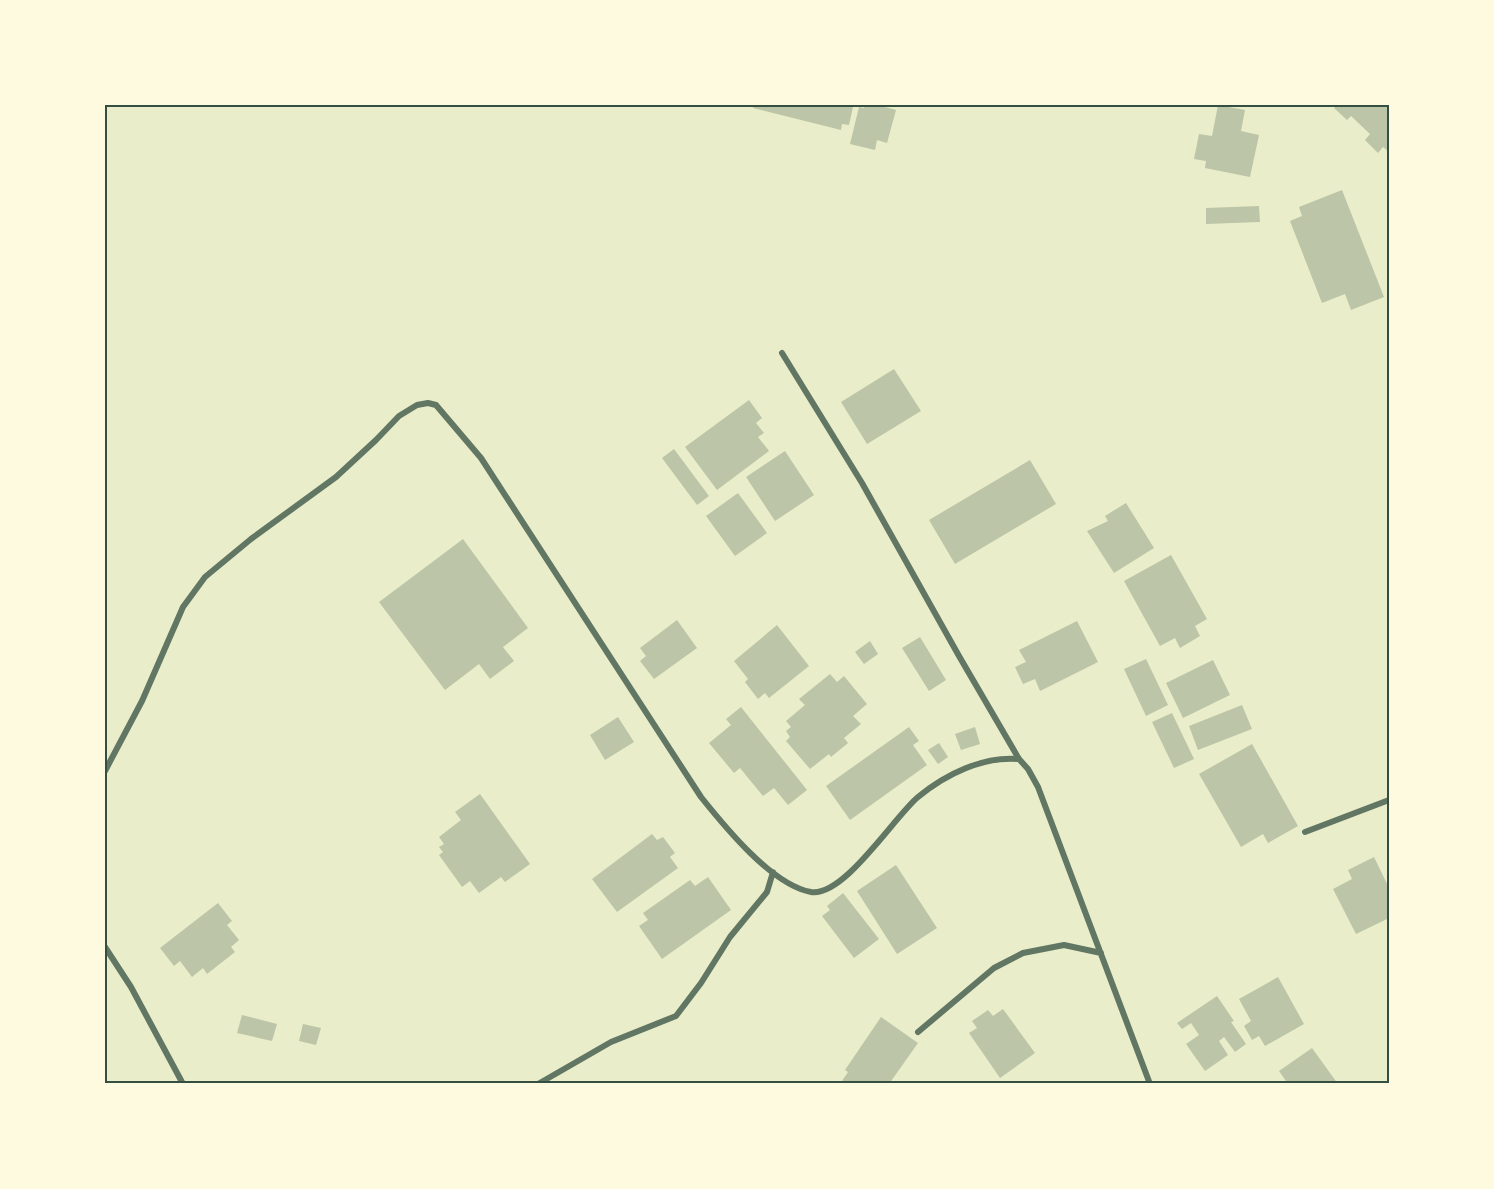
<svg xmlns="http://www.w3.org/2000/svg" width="1494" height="1189" viewBox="0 0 1494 1189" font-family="Poppins,sans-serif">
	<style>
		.building { fill: #bcc5a7 }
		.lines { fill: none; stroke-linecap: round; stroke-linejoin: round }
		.minor { stroke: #617663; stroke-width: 6 }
		.neatline { fill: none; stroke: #344e41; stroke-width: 2 }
	</style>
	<rect width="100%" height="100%" fill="#e9edc9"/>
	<path class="building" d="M 754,105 L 847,105 L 853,107 L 849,125 L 842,124 L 841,130 L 753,108 Z
		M 864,105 L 886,105 L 885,107 L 896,110 L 887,143 L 877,140 L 875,150 L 850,144 L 859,107 L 864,108 Z
		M 1218,105 L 1245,110 L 1241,131 L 1259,135 L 1250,177 L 1205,168 L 1206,161 L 1194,159 L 1199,134 L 1212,136 Z
		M 1337,105 L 1389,105 L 1389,152 L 1383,147 L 1378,153 L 1365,140 L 1370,134 L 1351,116 L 1347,120 L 1334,108 Z
		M 1342,190 L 1384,297 L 1351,310 L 1345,294 L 1322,303 L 1290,221 L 1302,216 L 1299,207 Z
		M 1259,206 L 1260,222 L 1206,224 L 1206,208 Z
		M 894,369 L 921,411 L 867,444 L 841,402 Z
		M 749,400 L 762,418 L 756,423 L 764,433 L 758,437 L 769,451 L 717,490 L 685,447 Z
		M 674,449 L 709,496 L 697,505 L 662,458 Z
		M 785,451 L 814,495 L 775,521 L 746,477 Z
		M 1030,460 L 1056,504 L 955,564 L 929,520 Z
		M 738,493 L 767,533 L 735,556 L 706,516 Z
		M 1126,503 L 1154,548 L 1114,573 L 1087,531 L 1108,521 L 1105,516 Z
		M 463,539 L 528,628 L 503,647 L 514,661 L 490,679 L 479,664 L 445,690 L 379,602 Z
		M 1171,555 L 1207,619 L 1195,626 L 1200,636 L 1180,648 L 1175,638 L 1160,646 L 1124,581 Z
		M 677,620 L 697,648 L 654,679 L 640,661 L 646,656 L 640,648 Z
		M 1077,621 L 1098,662 L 1040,691 L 1035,679 L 1023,684 L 1015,667 L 1026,662 L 1019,650 Z
		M 777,625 L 809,666 L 769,698 L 765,693 L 758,699 L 745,682 L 748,679 L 734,661 Z
		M 920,637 L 946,680 L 929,691 L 902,648 Z
		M 870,641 L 878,654 L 864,664 L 855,652 Z
		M 1146,659 L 1168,705 L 1146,716 L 1124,669 Z
		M 1213,660 L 1230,695 L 1183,718 L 1166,683 Z
		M 830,674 L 837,682 L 844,676 L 867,704 L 853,716 L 861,724 L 844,738 L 848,743 L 831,757 L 829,754 L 810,769 L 786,741 L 790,737 L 786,731 L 791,727 L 786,721 L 805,705 L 799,699 Z
		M 1242,705 L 1252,729 L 1198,750 L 1189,726 Z
		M 741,707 L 807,790 L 788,805 L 774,788 L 763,796 L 740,768 L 734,773 L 709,743 L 731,725 L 726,719 Z
		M 1172,713 L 1194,759 L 1174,768 L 1152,722 Z
		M 618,717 L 634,742 L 605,760 L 590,735 Z
		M 909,727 L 919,741 L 913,745 L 927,765 L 850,820 L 826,786 Z
		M 975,727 L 980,744 L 961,750 L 955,734 Z
		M 939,743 L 948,757 L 938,764 L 928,750 Z
		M 1252,744 L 1298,826 L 1268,843 L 1263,834 L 1241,847 L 1199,774 Z
		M 480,794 L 530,864 L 505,882 L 501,877 L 479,893 L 470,881 L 462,887 L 439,855 L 443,852 L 439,847 L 444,844 L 439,837 L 461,820 L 455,812 Z
		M 652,834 L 657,840 L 663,837 L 675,853 L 670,857 L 678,868 L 617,912 L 592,879 Z
		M 1374,857 L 1389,888 L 1389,918 L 1356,934 L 1333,889 L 1352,879 L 1348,870 Z
		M 896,865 L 937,928 L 897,954 L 857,891 Z
		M 708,877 L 731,910 L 662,959 L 639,926 L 648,920 L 643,913 L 690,880 L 695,886 Z
		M 843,893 L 879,939 L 854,958 L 822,916 L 830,910 L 827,906 Z
		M 218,903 L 232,921 L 227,925 L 239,940 L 231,947 L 235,952 L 207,974 L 203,968 L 192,977 L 180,961 L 174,966 L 160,948 Z
		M 1278,977 L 1304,1024 L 1265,1046 L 1259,1036 L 1252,1040 L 1244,1026 L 1251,1021 L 1239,999 Z
		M 1217,996 L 1234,1021 L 1231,1022 L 1246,1044 L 1235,1052 L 1224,1037 L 1219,1041 L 1228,1055 L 1205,1071 L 1186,1044 L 1199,1035 L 1191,1023 L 1182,1029 L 1177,1023 Z
		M 1003,1009 L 1035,1053 L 1000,1078 L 969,1033 L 977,1028 L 972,1021 L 988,1010 L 993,1016 Z
		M 242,1015 L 277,1024 L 272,1041 L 237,1033 Z
		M 881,1017 L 918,1043 L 889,1084 L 845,1084 L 842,1081 L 848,1072 L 845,1070 Z
		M 303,1024 L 321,1028 L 316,1045 L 299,1041 Z
		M 1312,1048 L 1338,1084 L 1288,1084 L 1279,1071 Z"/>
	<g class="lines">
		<path class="minor" d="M 782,353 L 862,483 L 959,656 L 1019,759 L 1028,769 L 1038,787 L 1150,1084
			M 105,771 L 142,701 L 183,607 L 205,577 L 251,539 L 336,477 L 376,440 L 399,416 L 417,405 L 428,403 L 436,405 L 481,458 L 701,797 C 725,827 772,885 811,892 C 844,897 894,817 918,797 C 946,774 983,756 1019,759
			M 1305,832 L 1389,800
			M 105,947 L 131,987 L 183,1084
			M 918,1032 L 994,968 L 1023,953 L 1064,945 L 1101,953
			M 538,1084 L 611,1042 L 676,1016 L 701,983 L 730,937 L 767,892 L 773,872"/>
	</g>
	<rect width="1494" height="1189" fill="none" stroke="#fefae0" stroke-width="213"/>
	<rect x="106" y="106" width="1282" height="976" class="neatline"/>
</svg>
